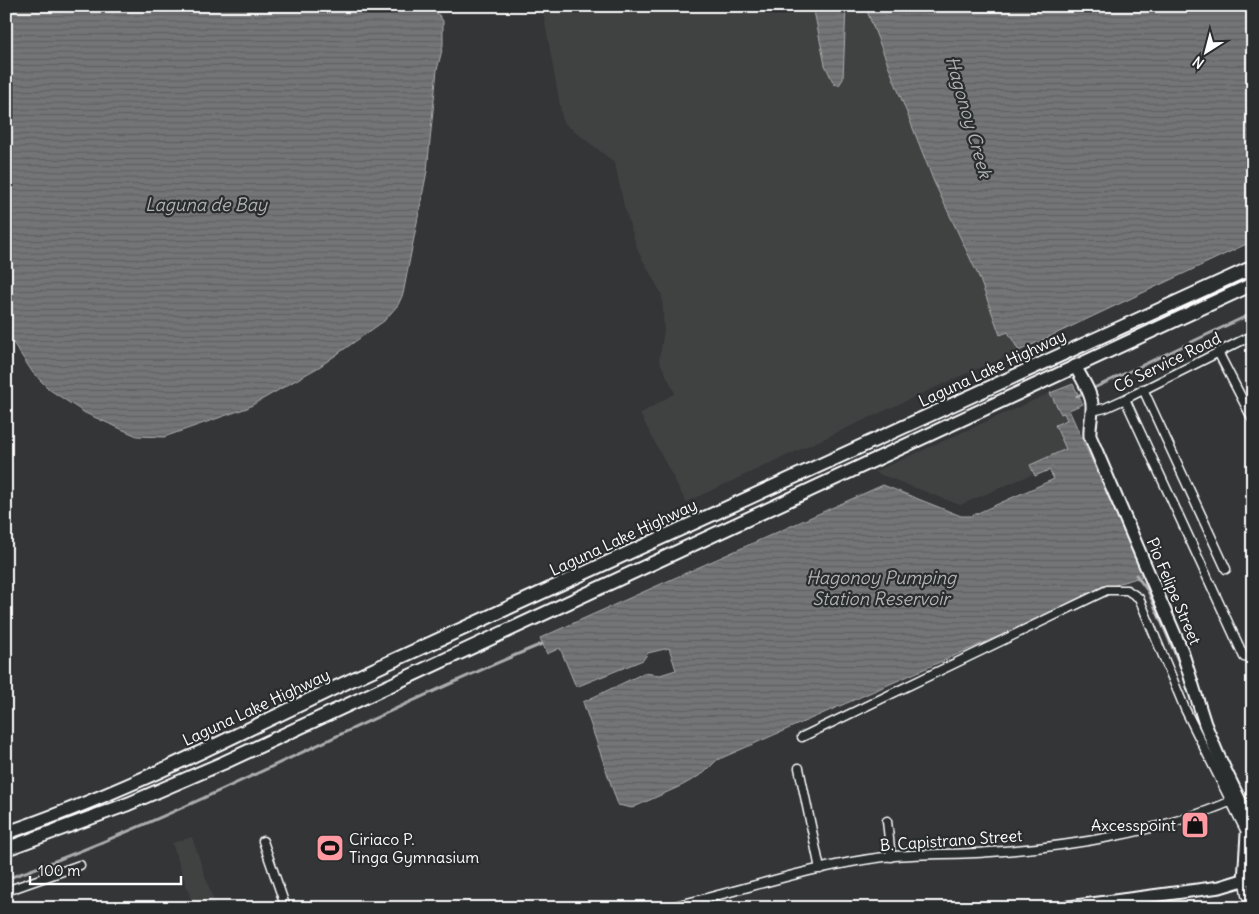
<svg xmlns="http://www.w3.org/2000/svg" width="1259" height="914" viewBox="0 0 1259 914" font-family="Delius,sans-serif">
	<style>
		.built { fill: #404243 }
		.water { fill: url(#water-rules); stroke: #abacad }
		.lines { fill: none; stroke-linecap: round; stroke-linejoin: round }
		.stream { stroke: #abacad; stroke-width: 3 }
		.street-casing { stroke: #fff; stroke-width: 11 }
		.secondary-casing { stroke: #fff; stroke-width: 15 }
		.primary-casing { stroke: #fff; stroke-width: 16 }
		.street { stroke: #2a2d2e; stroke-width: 8 }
		.secondary { stroke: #2a2d2e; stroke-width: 11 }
		.primary { stroke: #2a2d2e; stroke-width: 12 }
		.labels { text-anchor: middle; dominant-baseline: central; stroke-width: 4.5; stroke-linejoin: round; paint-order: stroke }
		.street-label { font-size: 16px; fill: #fff; stroke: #2a2d2e }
		.poi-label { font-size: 16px; fill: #fff; stroke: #2a2d2e; text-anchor: end }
		.water-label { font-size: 18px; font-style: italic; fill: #b2b3b4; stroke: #2a2d2e }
	</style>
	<defs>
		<pattern id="water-rules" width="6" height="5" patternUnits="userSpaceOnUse" patternTransform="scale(1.25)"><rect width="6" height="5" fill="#737576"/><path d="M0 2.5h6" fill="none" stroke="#606061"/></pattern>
	</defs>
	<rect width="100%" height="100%" fill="#333536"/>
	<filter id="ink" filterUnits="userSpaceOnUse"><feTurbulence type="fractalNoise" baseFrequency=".02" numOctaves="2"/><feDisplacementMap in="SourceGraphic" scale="10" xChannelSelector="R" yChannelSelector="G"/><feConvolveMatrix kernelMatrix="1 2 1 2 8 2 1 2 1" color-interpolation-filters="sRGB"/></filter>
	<g filter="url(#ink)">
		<path class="built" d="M 542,6 L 813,6 L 819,40 L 844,40 L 846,6 L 865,6 L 934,182 L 979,277 L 1000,334 L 1008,332 L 1019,351 L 958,377 L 686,502 L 640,414 L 675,393 L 659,360 L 664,330 L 662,295 L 638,251 L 624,206 L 615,163 L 563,122 Z
			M 1050,393 L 1060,414 L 1064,413 L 1067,420 L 1066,450 L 1030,465 L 1033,474 L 960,505 L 874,472 Z
			M 192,837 L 216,908 L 194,908 L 172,843 Z"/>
		<path class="water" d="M 6,6 L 424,6 L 439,15 L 443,21 L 443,46 L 437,70 L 427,171 L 403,294 L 398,305 L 384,321 L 319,367 L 247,408 L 164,437 L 137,436 L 85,413 L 50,390 L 33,373 L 6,332 Z
			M 813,6 L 846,6 L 843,79 L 839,85 L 834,84 L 825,65 Z
			M 865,6 L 1253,6 L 1253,241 L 1019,351 L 1008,332 L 1000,335 L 979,277 L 934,182 Z
			M 1073,384 L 1083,404 L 1069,410 L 1144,576 L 1120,583 L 717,760 L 704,773 L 683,785 L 632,808 L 618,805 L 583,702 L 644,673 L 660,675 L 676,670 L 669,648 L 648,653 L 643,660 L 576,687 L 560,648 L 547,654 L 540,638 L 883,485 L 961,516 L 971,516 L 1054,479 L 1049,470 L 1035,476 L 1030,465 L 1066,449 L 1055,425 L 1067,420 L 1064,413 L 1061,414 L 1050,393 Z"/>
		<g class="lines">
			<path class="stream" d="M 1077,396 L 1253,313
				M 1136,575 L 1148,591 L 1183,672
				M 6,879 C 190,814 362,718 542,644"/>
			<defs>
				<path id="street" d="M 1218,352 L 1253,420
					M 1143,389 L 1226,569
					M 1125,399 L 1244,657
					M 1092,411 L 1105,408 L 1125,399 L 1253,335
					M 802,737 L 1107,590 L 1127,590 L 1139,598 L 1185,709 L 1247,834
					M 799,768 L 820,869
					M 887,821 L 891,857
					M 263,841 L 286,908
					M 1244,881 L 1246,895 L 1252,908
					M 6,891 L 80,865
					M 666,908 C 739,892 810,866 884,857 C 919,853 955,855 990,852 C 1070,847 1161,832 1234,800"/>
				<path id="secondary" d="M 1075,366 C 1081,377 1091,392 1092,404 C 1093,415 1089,425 1090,436 L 1182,651 L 1205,724 L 1218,755 L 1253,828
					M 1244,881 L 1247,834
					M 1061,908 L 1220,887 L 1253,877"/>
				<path id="primary" d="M 6,833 C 139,788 263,720 390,662 C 678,531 965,398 1253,267
					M 6,849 L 128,804 L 223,763 L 1253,284"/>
			</defs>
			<use href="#street" class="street-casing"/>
			<use href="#secondary" class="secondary-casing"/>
			<use href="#primary" class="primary-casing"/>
			<use href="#street" class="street"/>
			<use href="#secondary" class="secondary"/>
			<use href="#primary" class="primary"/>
		</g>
	</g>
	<defs>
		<symbol id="shop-square" viewBox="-11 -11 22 22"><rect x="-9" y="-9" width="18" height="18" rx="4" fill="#ff9aa2" stroke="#2a2d2e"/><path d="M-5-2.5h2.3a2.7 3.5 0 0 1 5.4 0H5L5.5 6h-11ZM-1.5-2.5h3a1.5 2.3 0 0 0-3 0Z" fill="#111"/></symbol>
		<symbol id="stadium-square" viewBox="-11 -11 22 22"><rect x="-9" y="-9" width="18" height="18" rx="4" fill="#ff9aa2" stroke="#2a2d2e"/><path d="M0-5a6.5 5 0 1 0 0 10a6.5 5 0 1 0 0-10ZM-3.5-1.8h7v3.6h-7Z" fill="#111"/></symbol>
	</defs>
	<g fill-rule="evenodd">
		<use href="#shop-square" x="1179" y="809" width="32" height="32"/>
		<use href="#stadium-square" x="314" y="832" width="32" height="32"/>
	</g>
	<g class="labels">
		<g class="street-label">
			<text transform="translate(1167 362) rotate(-26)">C6 Service Road</text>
			<text transform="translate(992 368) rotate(-25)">Laguna Lake Highway</text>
			<text transform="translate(623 537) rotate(-25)">Laguna Lake Highway</text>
			<text transform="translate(1174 591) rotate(67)">Pio Felipe Street</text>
			<text transform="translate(256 707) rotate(-25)">Laguna Lake Highway</text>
			<text transform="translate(951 840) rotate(-4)">B. Capistrano Street</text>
		</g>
		<g class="poi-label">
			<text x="1176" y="825">Axcesspoint</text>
			<text x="349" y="839" text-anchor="start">Ciriaco P.<tspan x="349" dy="18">Tinga Gymnasium</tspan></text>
		</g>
		<g class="water-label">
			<text transform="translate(969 117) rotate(74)">Hagonoy Creek</text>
			<text x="206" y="204">Laguna de Bay</text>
			<text x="881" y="577">Hagonoy Pumping<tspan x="881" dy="21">Station Reservoir</tspan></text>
		</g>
	</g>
	<rect width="1259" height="914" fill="none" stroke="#2a2d2e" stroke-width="25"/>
	<rect x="12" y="12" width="1234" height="889" fill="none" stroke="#fff" stroke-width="2" filter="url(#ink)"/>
	<g transform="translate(1206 52) rotate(216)" stroke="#2a2d2e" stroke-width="4" paint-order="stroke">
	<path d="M0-4L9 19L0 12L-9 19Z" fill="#ffffff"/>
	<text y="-8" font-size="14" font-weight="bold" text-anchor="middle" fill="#ffffff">N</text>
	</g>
	<path d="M30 876v8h151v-8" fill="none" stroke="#ffffff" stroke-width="2.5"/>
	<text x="38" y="876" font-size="15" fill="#ffffff" stroke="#2a2d2e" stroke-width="4" paint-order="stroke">100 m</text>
</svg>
